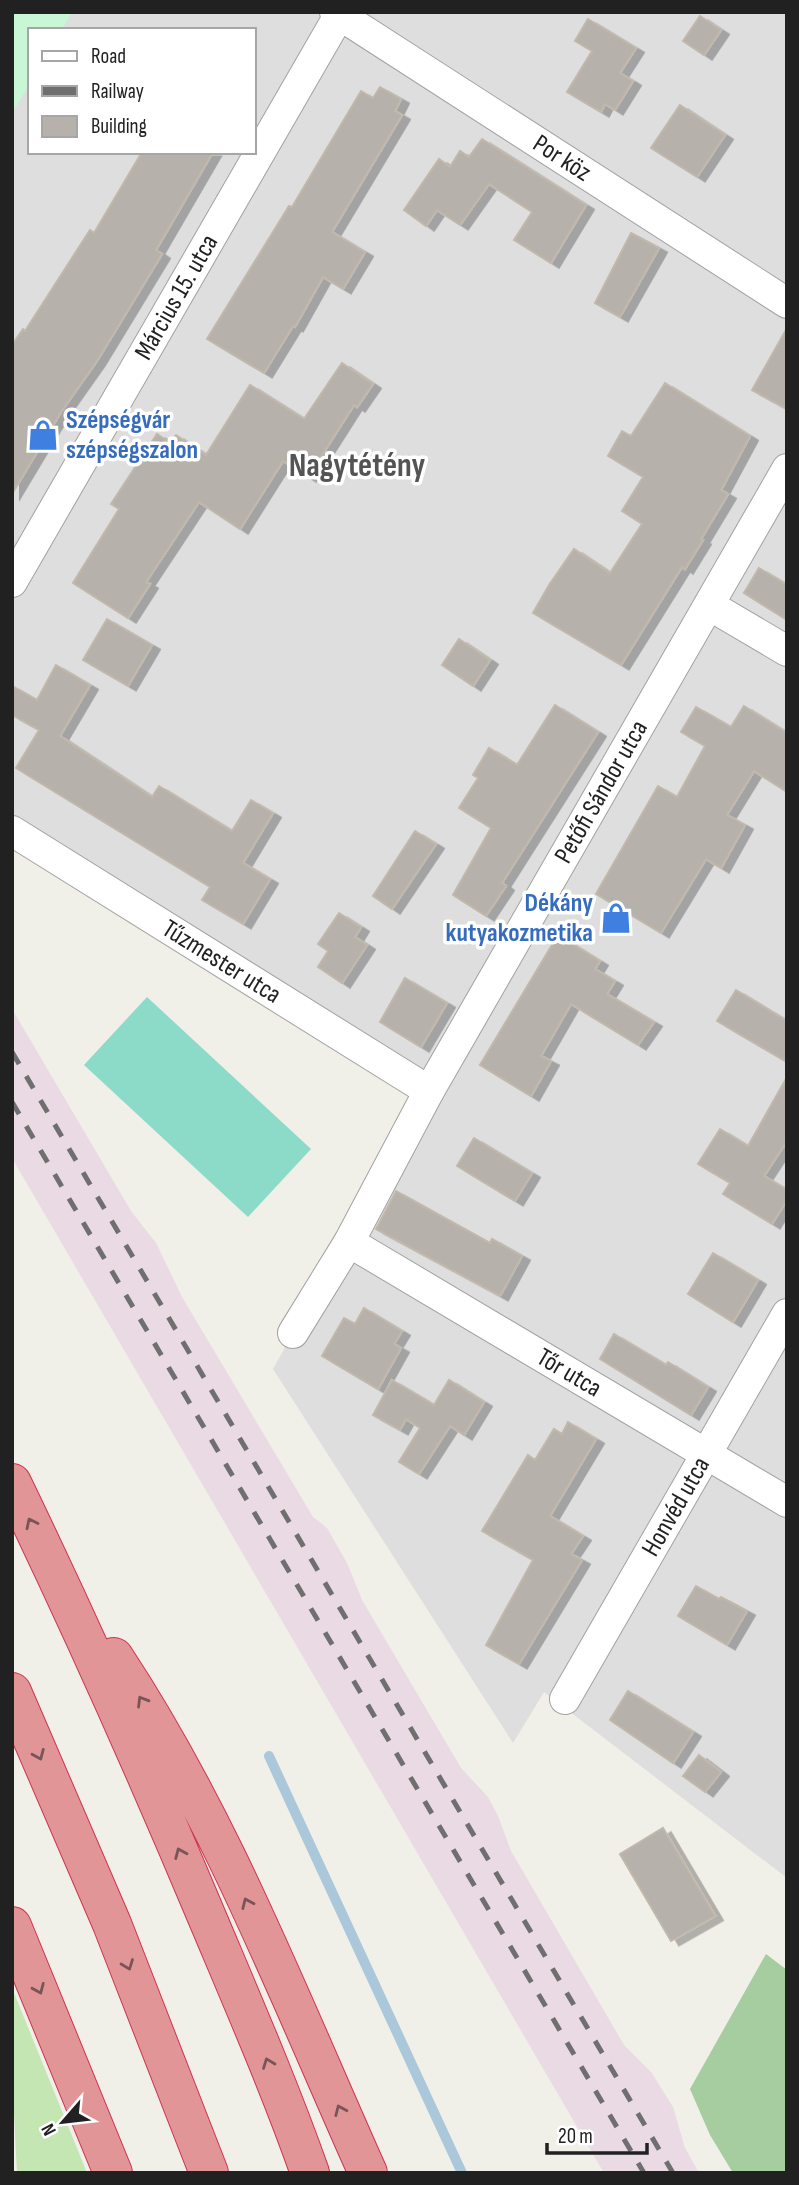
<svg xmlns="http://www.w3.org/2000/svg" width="799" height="2185" viewBox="0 0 799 2185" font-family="'Sofia Sans Condensed',sans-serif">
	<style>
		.residential { fill: #dedede; fill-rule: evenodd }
		.industrial { fill: #e9dae4 }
		.grass { fill: #c3e6b2 }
		.forest { fill: #a5cd9f }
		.park { fill: #c9f6d4 }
		.pitch { fill: #8cdac8 }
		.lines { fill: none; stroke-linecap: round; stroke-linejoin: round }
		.stream { stroke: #abc8db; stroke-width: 10 }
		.building { fill: #b6b1aa; stroke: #c1b8ab; stroke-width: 2; filter: url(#shadow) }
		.street-casing { stroke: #a2a2a2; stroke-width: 32 }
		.highway-casing { stroke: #d0334f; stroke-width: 40 }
		.street { stroke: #fff; stroke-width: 30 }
		.highway { stroke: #e29597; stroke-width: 38 }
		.rail { stroke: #6f6f6f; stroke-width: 5; stroke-dasharray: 14 14; stroke-linecap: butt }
		.oneway { stroke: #785556 }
		.labels { text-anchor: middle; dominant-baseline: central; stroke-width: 7; stroke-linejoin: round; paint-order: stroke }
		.street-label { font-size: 26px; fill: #212121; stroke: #fff }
		.shop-label { font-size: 26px; font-weight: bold; fill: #366cbe; stroke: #fff; text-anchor: start }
		.district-label { font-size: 33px; font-weight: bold; fill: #545454; stroke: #fff }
	</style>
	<defs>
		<filter id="shadow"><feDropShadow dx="8" dy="4.5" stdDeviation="0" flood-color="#0004"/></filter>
	</defs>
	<rect width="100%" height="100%" fill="#f0efe8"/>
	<path class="residential" d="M 12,12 L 787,12 L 787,1878 L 544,1692 L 513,1743 L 273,1369 L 429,1091 L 12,831 ZM 30,30 L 254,30 L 254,152 L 30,152 Z"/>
	<path class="industrial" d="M 12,1009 L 131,1211 L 156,1243 L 182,1297 L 313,1517 L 327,1528 L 347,1563 L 362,1600 L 461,1768 L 488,1797 L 498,1816 L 511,1851 L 624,2045 L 651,2072 L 673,2107 L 685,2148 L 699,2173 L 604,2173 L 12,1158 Z"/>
	<path class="grass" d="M 12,1988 L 81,2158 L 87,2173 L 17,2173 L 12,2074 Z"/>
	<path class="forest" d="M 766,1954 L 787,1970 L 785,2060 L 787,2066 L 787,2173 L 733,2173 L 710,2135 L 690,2089 Z"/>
	<path class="park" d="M 12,12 L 72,12 L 62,30 L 30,30 L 30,84 L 12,113 Z"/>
	<path class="pitch" d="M 147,997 L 311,1149 L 248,1217 L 84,1065 Z"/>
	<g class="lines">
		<path class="stream" d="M 269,1756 L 462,2173"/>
	</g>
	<path class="building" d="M 700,16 L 721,30 L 704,55 L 683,41 Z
		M 588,19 L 636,48 L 620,73 L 633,81 L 615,110 L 605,104 L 601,112 L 567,92 L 592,51 L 575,41 Z
		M 380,87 L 401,99 L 395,111 L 402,115 L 332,232 L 365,252 L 343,289 L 323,277 L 295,327 L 293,326 L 264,373 L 207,339 L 289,206 L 292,207 L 361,91 L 373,98 Z
		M 680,105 L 725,135 L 697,177 L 651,148 Z
		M 482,139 L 586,205 L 551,263 L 514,240 L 532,212 L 489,184 L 460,225 L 437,210 L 426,226 L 404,210 L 439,159 L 450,167 L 460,151 L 469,157 Z
		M 142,152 L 213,152 L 156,250 L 162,254 L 97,361 L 61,412 L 12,494 L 12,345 L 23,329 L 25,331 L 90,230 L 94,233 Z
		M 631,233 L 659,248 L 620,317 L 595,303 Z
		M 787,328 L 787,409 L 752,390 Z
		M 342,363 L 373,384 L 357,407 L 354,405 L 308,477 L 283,461 L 240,529 L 199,502 L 146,582 L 150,584 L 128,618 L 73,583 L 119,509 L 111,504 L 157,434 L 170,443 L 176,435 L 206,455 L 250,385 L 304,419 Z
		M 665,383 L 750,436 L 721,490 L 728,494 L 701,539 L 703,540 L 685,569 L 682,567 L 621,665 L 533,613 L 549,585 L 574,549 L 610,573 L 642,524 L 622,511 L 643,477 L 608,456 L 622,431 L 631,436 Z
		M 759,568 L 787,585 L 787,620 L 744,593 Z
		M 107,619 L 152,645 L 128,686 L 83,660 Z
		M 459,639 L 490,660 L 473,686 L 442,665 Z
		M 56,665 L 90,685 L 60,736 L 152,797 L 159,786 L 232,831 L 251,800 L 273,813 L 243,863 L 270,879 L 243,924 L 202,900 L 210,887 L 16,768 L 39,730 L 12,715 L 12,686 L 37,700 Z
		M 555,705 L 598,732 L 502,883 L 506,886 L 486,916 L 453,895 L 491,828 L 459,808 L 478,778 L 473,775 L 489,748 L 517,765 Z
		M 744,706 L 787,733 L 787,792 L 754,771 L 727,815 L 745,825 L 721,868 L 706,859 L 661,933 L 596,894 L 658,786 L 677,797 L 705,746 L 681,732 L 696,707 L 731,727 Z
		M 415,831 L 436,844 L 392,909 L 373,896 Z
		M 339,913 L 361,927 L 355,937 L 367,945 L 342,983 L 318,967 L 328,951 L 318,944 Z
		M 558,935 L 600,961 L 595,969 L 615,981 L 607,994 L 654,1022 L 638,1045 L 571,1004 L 541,1056 L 551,1061 L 531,1096 L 480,1065 Z
		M 405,978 L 447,1003 L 421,1047 L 380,1022 Z
		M 736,990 L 787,1021 L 787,1062 L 717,1021 Z
		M 787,1077 L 787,1141 L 764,1176 L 787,1190 L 787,1200 L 772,1224 L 723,1194 L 730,1183 L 698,1164 L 720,1129 L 748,1146 Z
		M 474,1138 L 532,1173 L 515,1201 L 457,1166 Z
		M 396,1191 L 490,1243 L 492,1239 L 522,1256 L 500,1296 L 376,1229 Z
		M 713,1253 L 758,1280 L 733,1322 L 688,1294 Z
		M 364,1308 L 402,1331 L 394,1344 L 401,1348 L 378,1389 L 322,1356 L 344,1318 L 355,1324 Z
		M 614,1334 L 666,1365 L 668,1362 L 708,1387 L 691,1415 L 600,1359 Z
		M 392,1380 L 434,1405 L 449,1380 L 484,1402 L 464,1435 L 450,1426 L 419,1474 L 399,1462 L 420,1428 L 406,1419 L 400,1430 L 373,1415 Z
		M 568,1422 L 596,1439 L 550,1516 L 583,1536 L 571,1554 L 582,1560 L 519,1664 L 486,1645 L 533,1560 L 482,1531 L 528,1455 L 535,1460 L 554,1429 L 562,1434 Z
		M 696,1586 L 719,1599 L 721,1597 L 747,1611 L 727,1645 L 678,1616 Z
		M 628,1691 L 693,1732 L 673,1763 L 610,1720 Z
		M 699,1755 L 721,1772 L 705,1792 L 683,1776 Z
		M 663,1828 L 715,1916 L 671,1941 L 620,1854 Z"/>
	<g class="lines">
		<defs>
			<g id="street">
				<path id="s1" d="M 335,12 L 787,303"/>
				<path id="s2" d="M 12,582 L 341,12"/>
				<path d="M 709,605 L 787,651"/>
				<path id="s3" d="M 12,831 L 429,1091"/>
				<path id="s4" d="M 349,1242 L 787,1502"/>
				<path id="s5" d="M 293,1333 L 349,1242 L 429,1091 L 787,469"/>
				<path id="s6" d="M 565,1699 L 787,1314"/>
			</g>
			<path id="highway" d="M 12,1483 C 82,1628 147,1774 209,1922 C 244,2005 280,2088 310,2173
				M 114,1657 C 220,1817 290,1999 368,2173
				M 12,1692 L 112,1924 L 209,2173
				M 12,1926 L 113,2173"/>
		</defs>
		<use href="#street" class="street-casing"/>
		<use href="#highway" class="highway-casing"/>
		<use href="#street" class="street"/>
		<use href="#highway" class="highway"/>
		<path class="rail" d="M 12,1052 L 673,2173
			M 12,1102 L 644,2173"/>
	</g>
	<defs><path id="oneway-chevron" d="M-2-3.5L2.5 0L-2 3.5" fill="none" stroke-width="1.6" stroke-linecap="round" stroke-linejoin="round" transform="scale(1.75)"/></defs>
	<g class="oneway">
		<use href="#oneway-chevron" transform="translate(31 1523) rotate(-116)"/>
		<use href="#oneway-chevron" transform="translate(142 1701) rotate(-121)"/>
		<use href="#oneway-chevron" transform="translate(39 1755) rotate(67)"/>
		<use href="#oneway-chevron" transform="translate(180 1853) rotate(-113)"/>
		<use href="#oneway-chevron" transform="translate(247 1903) rotate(-114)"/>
		<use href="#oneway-chevron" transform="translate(128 1965) rotate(69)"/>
		<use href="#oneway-chevron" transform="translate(39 1989) rotate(67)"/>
		<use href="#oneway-chevron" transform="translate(268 2063) rotate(-111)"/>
		<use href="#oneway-chevron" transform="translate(340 2110) rotate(-114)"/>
	</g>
	<defs>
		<symbol id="shop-bare" viewBox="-9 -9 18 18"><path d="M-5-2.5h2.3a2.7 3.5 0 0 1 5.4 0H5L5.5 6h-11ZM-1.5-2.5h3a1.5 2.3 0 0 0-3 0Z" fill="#3f7fe0" stroke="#fff" stroke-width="2.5" paint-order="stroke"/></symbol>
	</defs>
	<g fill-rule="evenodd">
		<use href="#shop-bare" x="21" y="413" width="44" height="44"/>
		<use href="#shop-bare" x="594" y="896" width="44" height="44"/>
	</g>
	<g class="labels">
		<g class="street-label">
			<text stroke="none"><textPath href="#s1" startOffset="270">Por köz</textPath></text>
			<text stroke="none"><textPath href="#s2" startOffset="329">Március 15. utca</textPath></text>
			<text stroke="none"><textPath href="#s5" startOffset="623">Petőfi Sándor utca</textPath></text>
			<text stroke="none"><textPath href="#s3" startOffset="247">Tűzmester utca</textPath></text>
			<text stroke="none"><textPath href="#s4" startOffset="256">Tőr utca</textPath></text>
			<text stroke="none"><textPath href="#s6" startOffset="222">Honvéd utca</textPath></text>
		</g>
		<g class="shop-label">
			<text x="66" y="420">Szépségvár<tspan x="66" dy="30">szépségszalon</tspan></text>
			<text x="593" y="903" text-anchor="end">Dékány<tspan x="593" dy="30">kutyakozmetika</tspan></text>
		</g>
		<g class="district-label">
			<text x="357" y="466">Nagytétény</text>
		</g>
	</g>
	<rect width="799" height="2185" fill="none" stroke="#212121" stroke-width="28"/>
	<rect x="28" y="28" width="228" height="126" fill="#ffffff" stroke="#a6a6a6" stroke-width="2"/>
	<rect x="42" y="51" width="35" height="10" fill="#ffffff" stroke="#a6a6a6" stroke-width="2"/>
	<text x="91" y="63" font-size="21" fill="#212121">Road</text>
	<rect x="42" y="86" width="35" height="10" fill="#6f6f6f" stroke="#a6a6a6" stroke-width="2"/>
	<text x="91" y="98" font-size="21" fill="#212121">Railway</text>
	<rect x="42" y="116" width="35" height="21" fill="#b6b1aa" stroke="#a6a6a6" stroke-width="2"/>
	<text x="91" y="133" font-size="21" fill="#212121">Building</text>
	<g transform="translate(63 2122) rotate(242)" stroke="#ffffff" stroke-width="5" paint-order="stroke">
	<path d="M0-5L12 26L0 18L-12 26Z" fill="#212121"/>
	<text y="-10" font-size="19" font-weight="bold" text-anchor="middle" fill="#212121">N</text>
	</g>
	<path d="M547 2143v10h100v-10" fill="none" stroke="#212121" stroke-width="3.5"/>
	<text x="558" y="2143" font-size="21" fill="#212121" stroke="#ffffff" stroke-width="5" paint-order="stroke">20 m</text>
</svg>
